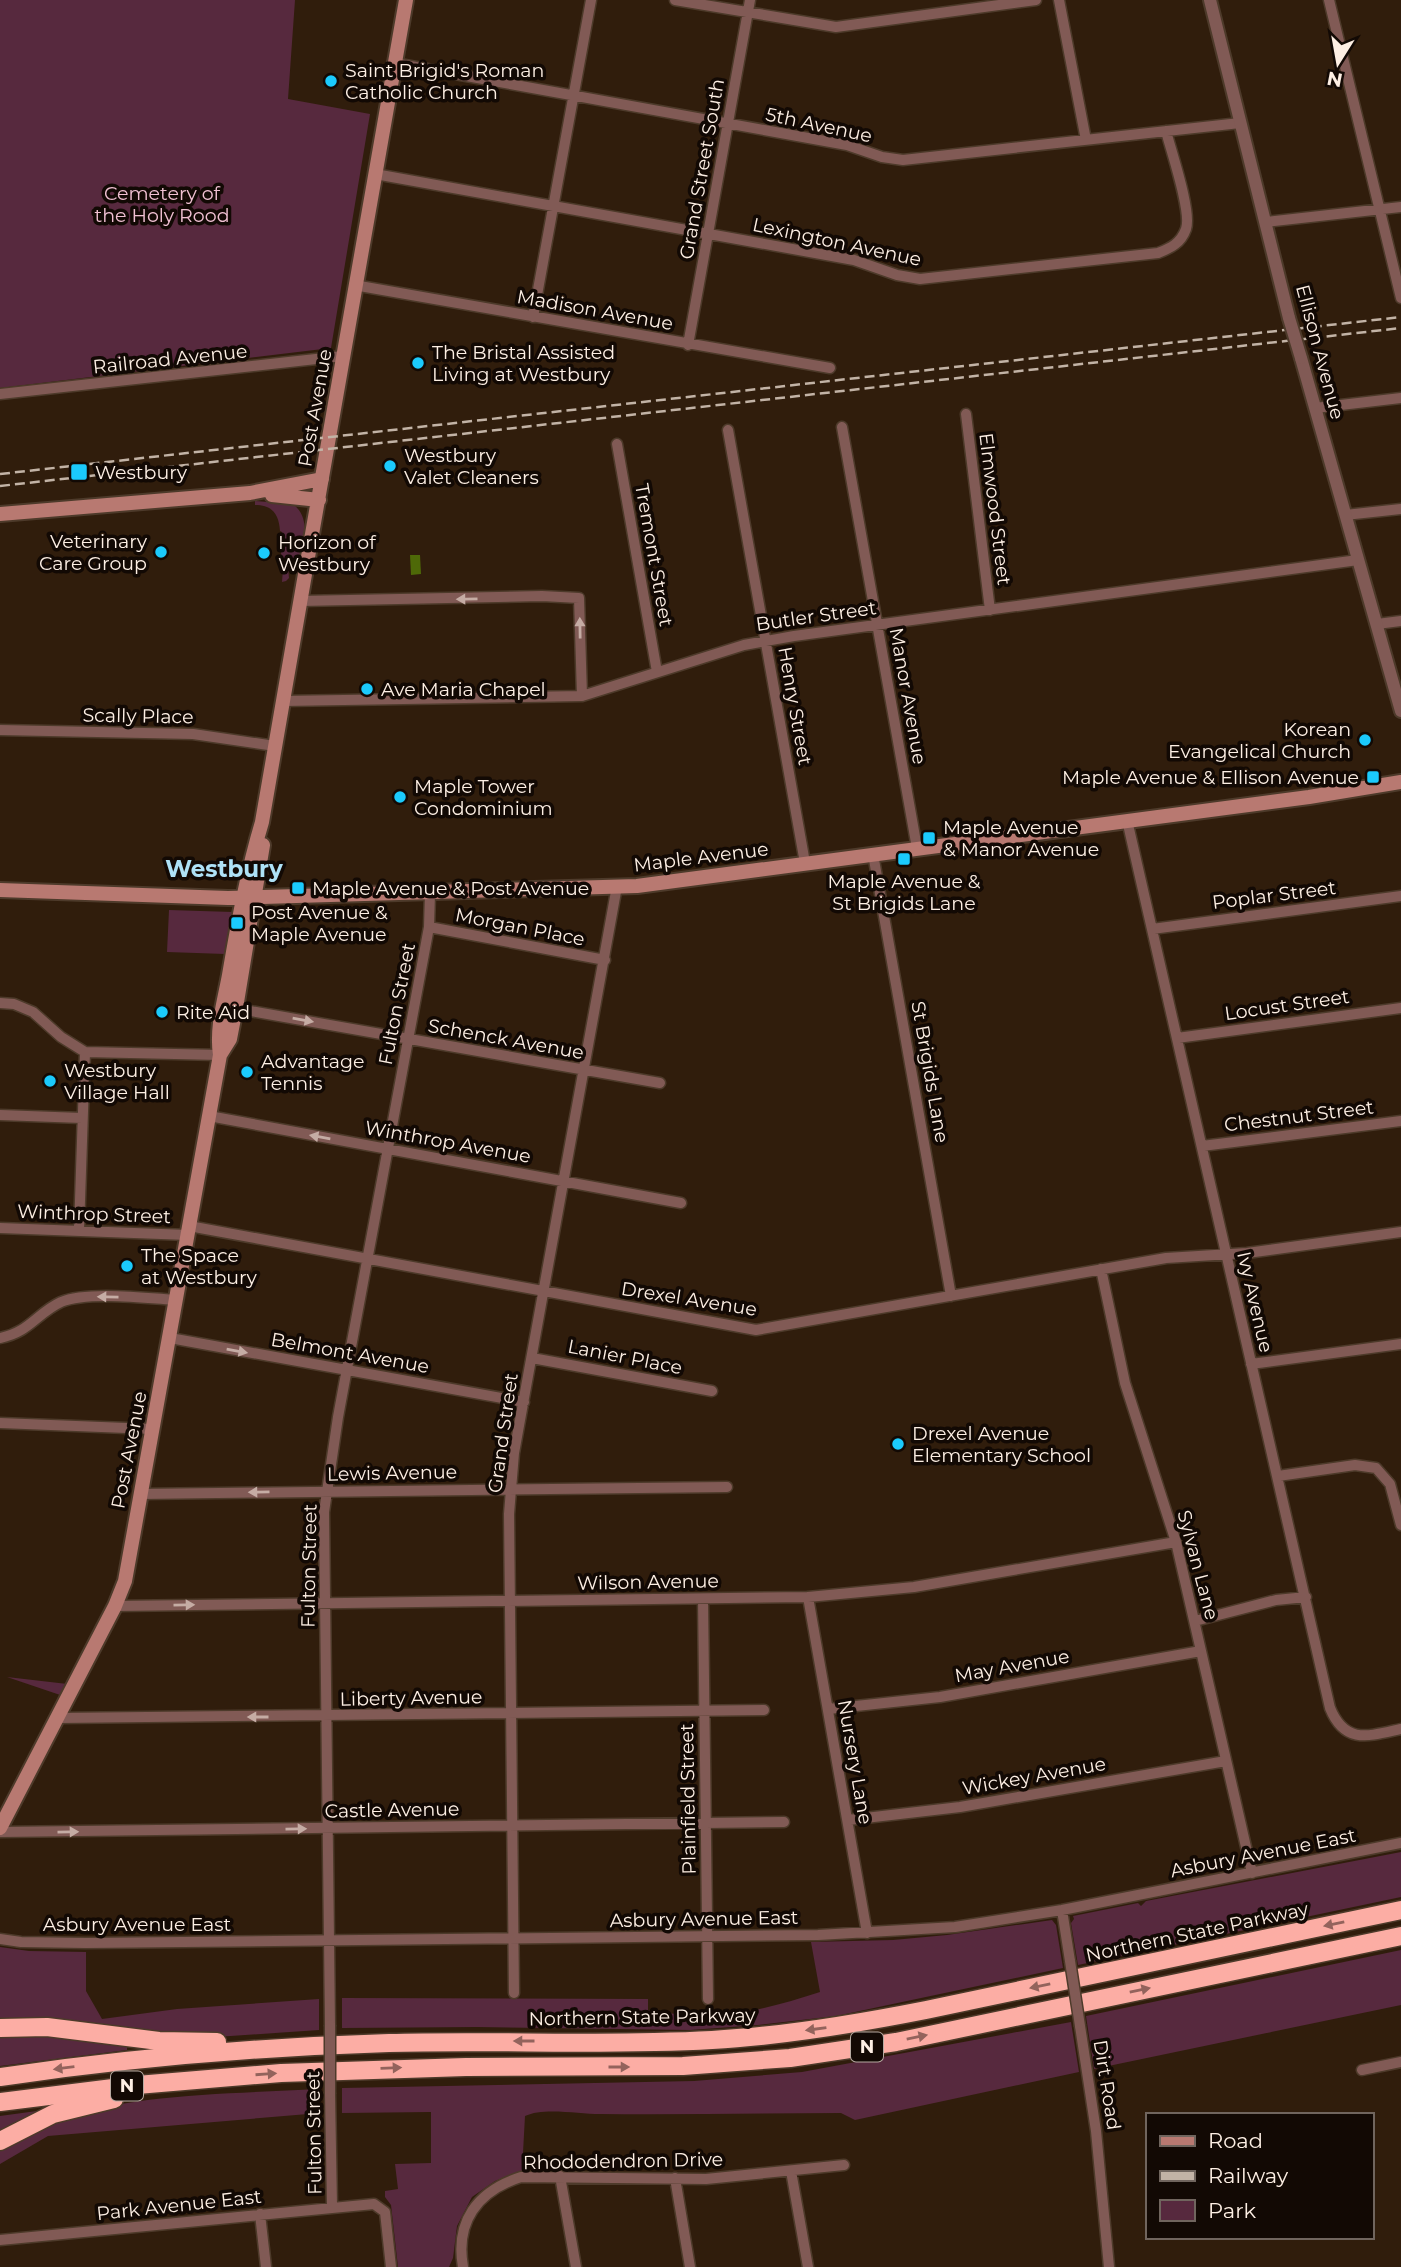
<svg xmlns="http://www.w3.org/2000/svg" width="1401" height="2267" viewBox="0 0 1401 2267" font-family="Montserrat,sans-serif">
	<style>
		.green { fill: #57293e }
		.water { fill: #4e6908 }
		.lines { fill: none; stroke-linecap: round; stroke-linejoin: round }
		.minor-casing { stroke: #4d3a2a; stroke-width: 13 }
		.tertiary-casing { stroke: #4d3a2a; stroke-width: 16 }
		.secondary-casing { stroke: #4d3a2a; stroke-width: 18 }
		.motorway-casing { stroke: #4d3a2a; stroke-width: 21 }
		.minor { stroke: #815a55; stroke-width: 10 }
		.tertiary { stroke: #815a55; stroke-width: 12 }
		.secondary { stroke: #b87971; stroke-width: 14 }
		.motorway { stroke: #fcada4; stroke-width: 18 }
		.rail { stroke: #c2b3a6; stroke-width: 2.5; stroke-dasharray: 10 5; stroke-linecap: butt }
		.minor-bridge-casing { stroke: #4d3a2a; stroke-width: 13; stroke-linecap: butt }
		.tertiary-bridge-casing { stroke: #4d3a2a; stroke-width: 16; stroke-linecap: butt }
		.minor-bridge { stroke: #815a55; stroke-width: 10 }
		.tertiary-bridge { stroke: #815a55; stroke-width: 12 }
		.oneway { fill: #c5aca4 }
		.oneway2 { fill: #93635c }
		.poi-dot { fill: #1bcafc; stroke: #120904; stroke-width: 2.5 }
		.labels { text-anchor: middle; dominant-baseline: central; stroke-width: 7; stroke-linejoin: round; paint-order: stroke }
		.shield { fill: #120904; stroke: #b6aaa1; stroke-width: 2 }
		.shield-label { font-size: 18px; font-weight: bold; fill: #fdefe4 }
		.poi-label { font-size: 19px; fill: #fdefe4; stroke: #120904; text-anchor: start }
		.street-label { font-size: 19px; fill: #fdefe4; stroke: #120904 }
		.park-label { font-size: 19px; fill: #f1c1d3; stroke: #120904 }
		.quarter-label { font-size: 23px; font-weight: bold; fill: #aee1f6; stroke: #120904 }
	</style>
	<rect width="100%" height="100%" fill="#301d0c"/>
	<path class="green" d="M 0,0 L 295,0 L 288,99 L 370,114 L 331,348 L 0,388 Z
		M 255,501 L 293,504 C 312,519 303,543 300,564 L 288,567 L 289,578 L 286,581 L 282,582 L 283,569 L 281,568 L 280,559 L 282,558 L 279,543 L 282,532 L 280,531 C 279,515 273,505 255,505 Z
		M 169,910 L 233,912 L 225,954 L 167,952 Z
		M 7,1677 L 76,1685 L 69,1698 Z
		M 1401,1852 L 1401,1897 L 1078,1965 L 1071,1923 L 1074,1919 L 1073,1916 L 1138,1903 L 1141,1906 L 1146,1901 Z
		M 1052,1920 L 1056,1925 L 1063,1968 L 836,2016 L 758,2025 L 690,2030 L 477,2027 L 342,2028 L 342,1998 L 648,1999 L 648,2010 C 713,2022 759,2012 820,1992 L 811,1942 L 893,1940 L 947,1935 Z
		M 0,1947 L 29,1951 L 86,1952 L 86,1991 L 102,2019 L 177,2009 L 319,1999 L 319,2030 L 187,2039 L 0,2024 Z
		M 1401,1950 L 1401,2005 L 1094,2069 L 1086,2016 Z
		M 1071,2022 L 1079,2072 L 855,2120 L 841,2113 C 761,2113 680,2115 600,2114 C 579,2114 543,2107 525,2116 L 522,2171 L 495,2181 L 472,2197 L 457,2226 L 453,2258 L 449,2267 L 398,2267 L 391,2205 L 385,2197 L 385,2191 L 398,2189 L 395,2164 L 431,2163 L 431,2112 L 342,2113 L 342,2088 L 694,2081 L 802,2072 Z
		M 16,2033 L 127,2043 L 127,2050 L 0,2066 L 0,2034 Z
		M 319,2089 L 320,2113 L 48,2136 L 0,2164 L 0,2149 C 15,2141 31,2129 47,2123 C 126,2093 234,2094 319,2089 Z
		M 44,2110 L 0,2136 L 0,2116 Z"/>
	<path class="water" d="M 410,555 L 420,555 L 421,574 L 411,575 Z"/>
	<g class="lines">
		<defs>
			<path id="minor" d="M 675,0 L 836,27 L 1036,0
				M 1059,0 L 1086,140
				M 1329,0 L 1401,298
				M 394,63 L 847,145 L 882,157 L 903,160 L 1240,123
				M 375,174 L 854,260 L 897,275 L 920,279 L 1158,253 C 1171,248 1181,243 1186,229 C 1192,212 1171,151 1166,131
				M 1266,222 L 1401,207
				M 354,285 L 830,368
				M 533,317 L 591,0
				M 688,345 L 750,0
				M 0,394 L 343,356
				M 1315,408 L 1401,398
				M 966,414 L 990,610
				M 842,427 L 917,848
				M 728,430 L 805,863
				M 617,444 L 657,672
				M 1345,515 L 1401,509
				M 300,601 L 542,596 L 579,598 L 582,696
				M 1377,624 L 1401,621
				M 283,701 L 582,696 L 744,645 L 794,636 L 1358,560
				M 0,730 L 193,734 L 275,746
				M 1127,820 L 1330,1708 C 1345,1745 1369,1736 1401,1729
				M 873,854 L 951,1296
				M 429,927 L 605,960
				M 1152,929 L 1401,896
				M 0,1003 L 14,1004 L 33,1012 L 61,1037 L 85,1052 L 220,1055
				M 233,1008 L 660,1083
				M 1177,1038 L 1401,1008
				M 0,1115 L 82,1118
				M 209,1116 L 681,1203
				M 1202,1146 L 1401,1121
				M 189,1226 L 756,1330 L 1166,1258 L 1247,1253 L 1401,1232
				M 0,1228 L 188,1235
				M 79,1230 L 85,1052
				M 1101,1269 L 1125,1383 L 1176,1542 L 1252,1873
				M 0,1338 C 30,1332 37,1313 61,1302 C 87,1291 146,1298 176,1300
				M 170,1338 L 524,1402
				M 532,1358 L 712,1391
				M 1251,1364 L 1401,1344
				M 0,1423 L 152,1429
				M 1278,1476 L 1355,1465 L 1376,1468 L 1390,1484 L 1401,1525
				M 140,1494 L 727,1487
				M 808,1597 L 867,1933
				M 703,1599 L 708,1999
				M 115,1606 L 808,1597 L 914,1587 L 1176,1542
				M 1195,1621 L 1276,1600 L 1306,1597
				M 828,1709 L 940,1697 L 1201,1651
				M 59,1718 L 764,1710
				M 848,1820 L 960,1807 L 1226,1761
				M 0,1832 L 784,1822
				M 1062,1910 L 1070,1961
				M 0,1939 L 21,1942 L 86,1943 L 818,1935 L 955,1927 L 1062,1910 L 1401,1843
				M 514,1993 L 509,1514 L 514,1453 L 617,886
				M 330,2025 L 324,1512 L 338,1417 L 429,927 L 430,893
				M 1080,2026 L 1096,2131 L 1109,2267
				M 1362,2070 L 1401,2062
				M 330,2094 L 332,2206
				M 791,2171 L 808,2267
				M 560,2176 L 576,2267
				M 675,2178 L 690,2267
				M 260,2214 L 266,2267
				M 0,2240 L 374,2204 L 385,2212 L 391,2267
				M 463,2267 C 455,2222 477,2191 521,2177 L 706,2179 L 844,2165"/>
			<path id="tertiary" d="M 1210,0 L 1289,318
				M 1301,358 L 1401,711"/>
			<path id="secondary" d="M 272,495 L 319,500
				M 0,514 L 250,493 L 322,479
				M 0,890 L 228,898 L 637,886 L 1309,797 L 1401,782
				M 220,1055 L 230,1039 L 236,1008 L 263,845
				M 0,1828 L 115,1606 L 125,1581 L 220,1055 C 216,1028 224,1002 229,975 C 238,923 247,872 262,822 C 310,548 356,274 406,0"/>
			<path id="motorway" d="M 0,2028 L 47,2027 L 159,2041 L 217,2042
				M 0,2077 C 129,2058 259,2047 389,2043 C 497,2040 604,2046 712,2040 C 784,2036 855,2024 926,2010 L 1401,1910
				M 0,2102 L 137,2085 L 281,2073 L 466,2067 L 683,2066 L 790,2058 L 896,2042 L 1401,1936
				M 0,2141 L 53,2114 L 114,2099"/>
		</defs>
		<use href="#minor" class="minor-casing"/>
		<use href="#tertiary" class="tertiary-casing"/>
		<use href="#secondary" class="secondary-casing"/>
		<use href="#motorway" class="motorway-casing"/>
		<use href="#minor" class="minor"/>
		<use href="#tertiary" class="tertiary"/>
		<use href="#secondary" class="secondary"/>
		<use href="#motorway" class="motorway"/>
		<path class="rail" d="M 0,474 L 1401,317
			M 0,486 L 1401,328"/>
		<defs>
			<path id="minor-bridge" d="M 1070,1961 L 1080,2026
				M 330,2025 L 330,2094"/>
			<path id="tertiary-bridge" d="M 1289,318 L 1301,358"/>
		</defs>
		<use href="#minor-bridge" class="minor-bridge-casing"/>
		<use href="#tertiary-bridge" class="tertiary-bridge-casing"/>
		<use href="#minor-bridge" class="minor-bridge"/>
		<use href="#tertiary-bridge" class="tertiary-bridge"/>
	</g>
	<defs><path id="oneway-solid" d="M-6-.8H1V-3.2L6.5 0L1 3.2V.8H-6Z" transform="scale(1.75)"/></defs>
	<g class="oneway">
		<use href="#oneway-solid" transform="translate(467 599) rotate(179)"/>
		<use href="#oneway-solid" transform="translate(580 628) rotate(-91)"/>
		<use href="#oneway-solid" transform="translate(303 1020) rotate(10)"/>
		<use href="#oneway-solid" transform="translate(320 1137) rotate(-170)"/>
		<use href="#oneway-solid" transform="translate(108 1297) rotate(-179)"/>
		<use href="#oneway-solid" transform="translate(237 1351) rotate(10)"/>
		<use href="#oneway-solid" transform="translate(259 1492) rotate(179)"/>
		<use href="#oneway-solid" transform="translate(184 1605) rotate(-1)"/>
		<use href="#oneway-solid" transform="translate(258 1717) rotate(180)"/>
		<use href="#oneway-solid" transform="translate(296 1829) rotate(-1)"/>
		<use href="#oneway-solid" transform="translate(68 1832) rotate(-1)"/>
	</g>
	<g class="oneway2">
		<use href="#oneway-solid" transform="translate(1334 1924) rotate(168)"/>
		<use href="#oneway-solid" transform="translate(1040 1986) rotate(168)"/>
		<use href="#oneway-solid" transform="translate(1140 1990) rotate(-12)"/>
		<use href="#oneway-solid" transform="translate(816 2029) rotate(172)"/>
		<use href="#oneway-solid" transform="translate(917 2037) rotate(-11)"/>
		<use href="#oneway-solid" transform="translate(524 2041) rotate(-180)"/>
		<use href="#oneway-solid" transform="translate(619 2067)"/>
		<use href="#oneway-solid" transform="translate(64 2068) rotate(173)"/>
		<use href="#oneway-solid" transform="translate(391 2068) rotate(-2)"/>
		<use href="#oneway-solid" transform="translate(266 2074) rotate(-4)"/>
	</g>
	<g class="poi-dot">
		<circle cx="331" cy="81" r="7"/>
		<circle cx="418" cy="363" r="7"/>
		<circle cx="390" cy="466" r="7"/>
		<rect x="70" y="463" width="18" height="18" rx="3.5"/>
		<circle cx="161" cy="552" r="7"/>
		<circle cx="264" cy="553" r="7"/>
		<circle cx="367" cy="689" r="7"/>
		<circle cx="1365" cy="740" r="7"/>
		<rect x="1366" y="770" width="14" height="14" rx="3.5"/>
		<circle cx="400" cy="797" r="7"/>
		<rect x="922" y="831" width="14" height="14" rx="3.5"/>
		<rect x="897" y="852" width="14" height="14" rx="3.5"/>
		<rect x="291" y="881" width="14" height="14" rx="3.5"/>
		<rect x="230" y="916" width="14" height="14" rx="3.5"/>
		<circle cx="162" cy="1012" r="7"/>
		<circle cx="247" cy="1072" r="7"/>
		<circle cx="50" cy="1081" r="7"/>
		<circle cx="127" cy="1266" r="7"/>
		<circle cx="898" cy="1444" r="7"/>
	</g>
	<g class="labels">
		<g class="shield">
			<rect x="851" y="2032.5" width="32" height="29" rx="5"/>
			<rect x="111" y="2071.5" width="32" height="29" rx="5"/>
		</g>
		<g class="shield-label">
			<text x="867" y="2047">N</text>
			<text x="127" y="2086">N</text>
		</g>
		<g class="poi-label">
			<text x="345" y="70">Saint Brigid's Roman<tspan x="345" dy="22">Catholic Church</tspan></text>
			<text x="432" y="352">The Bristal Assisted<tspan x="432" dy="22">Living at Westbury</tspan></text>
			<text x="404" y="455">Westbury<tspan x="404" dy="22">Valet Cleaners</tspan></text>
			<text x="95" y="472">Westbury</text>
			<text x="147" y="541" text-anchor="end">Veterinary<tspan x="147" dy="22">Care Group</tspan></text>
			<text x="278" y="542">Horizon of<tspan x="278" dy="22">Westbury</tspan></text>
			<text x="381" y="689">Ave Maria Chapel</text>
			<text x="1351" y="729" text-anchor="end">Korean<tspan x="1351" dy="22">Evangelical Church</tspan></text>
			<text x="1359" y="777" text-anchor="end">Maple Avenue &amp; Ellison Avenue</text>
			<text x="414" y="786">Maple Tower<tspan x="414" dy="22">Condominium</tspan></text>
			<text x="943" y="827">Maple Avenue<tspan x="943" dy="22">&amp; Manor Avenue</tspan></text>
			<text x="904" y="881" text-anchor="middle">Maple Avenue &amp;<tspan x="904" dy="22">St Brigids Lane</tspan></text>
			<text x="312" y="888">Maple Avenue &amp; Post Avenue</text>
			<text x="251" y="912">Post Avenue &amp;<tspan x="251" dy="22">Maple Avenue</tspan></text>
			<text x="176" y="1012">Rite Aid</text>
			<text x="261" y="1061">Advantage<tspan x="261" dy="22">Tennis</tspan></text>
			<text x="64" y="1070">Westbury<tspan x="64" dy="22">Village Hall</tspan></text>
			<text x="141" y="1255">The Space<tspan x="141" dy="22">at Westbury</tspan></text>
			<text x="912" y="1433">Drexel Avenue<tspan x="912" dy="22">Elementary School</tspan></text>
		</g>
		<g class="street-label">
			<text transform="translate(819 125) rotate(12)">5th Avenue</text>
			<text transform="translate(702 169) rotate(-80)">Grand Street South</text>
			<text transform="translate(837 242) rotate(12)">Lexington Avenue</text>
			<text transform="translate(595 310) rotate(10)">Madison Avenue</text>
			<text transform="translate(1320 352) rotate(75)">Ellison Avenue</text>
			<text transform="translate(170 359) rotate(-6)">Railroad Avenue</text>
			<text transform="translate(315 408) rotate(-80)">Post Avenue</text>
			<text transform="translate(995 509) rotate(83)">Elmwood Street</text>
			<text transform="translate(654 555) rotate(80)">Tremont Street</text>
			<text transform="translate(816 616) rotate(-8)">Butler Street</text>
			<text transform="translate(908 696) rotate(80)">Manor Avenue</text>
			<text transform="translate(795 706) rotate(80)">Henry Street</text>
			<text transform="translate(138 716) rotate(1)">Scally Place</text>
			<text transform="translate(701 857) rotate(-7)">Maple Avenue</text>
			<text transform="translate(1274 895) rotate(-7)">Poplar Street</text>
			<text transform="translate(520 927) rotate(11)">Morgan Place</text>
			<text transform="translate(397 1004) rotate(-79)">Fulton Street</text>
			<text transform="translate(1287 1005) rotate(-8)">Locust Street</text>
			<text transform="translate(506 1039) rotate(10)">Schenck Avenue</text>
			<text transform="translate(930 1072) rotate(80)">St Brigids Lane</text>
			<text transform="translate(1299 1116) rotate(-7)">Chestnut Street</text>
			<text transform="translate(448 1142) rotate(10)">Winthrop Avenue</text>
			<text transform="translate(94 1214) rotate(2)">Winthrop Street</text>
			<text transform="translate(689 1299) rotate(9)">Drexel Avenue</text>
			<text transform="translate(1255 1302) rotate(77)">Ivy Avenue</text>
			<text transform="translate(350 1353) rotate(10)">Belmont Avenue</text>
			<text transform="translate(625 1357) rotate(11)">Lanier Place</text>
			<text transform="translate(503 1433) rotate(-82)">Grand Street</text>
			<text transform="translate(129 1450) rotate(-79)">Post Avenue</text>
			<text transform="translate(392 1473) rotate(-1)">Lewis Avenue</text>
			<text transform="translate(1198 1565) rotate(75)">Sylvan Lane</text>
			<text transform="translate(309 1566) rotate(-89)">Fulton Street</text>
			<text transform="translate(648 1582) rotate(-1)">Wilson Avenue</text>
			<text transform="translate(1012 1666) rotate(-10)">May Avenue</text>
			<text transform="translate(411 1698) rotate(-1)">Liberty Avenue</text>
			<text transform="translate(855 1762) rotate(80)">Nursery Lane</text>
			<text transform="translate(1034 1776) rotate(-10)">Wickey Avenue</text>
			<text transform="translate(688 1799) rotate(-91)">Plainfield Street</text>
			<text transform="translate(392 1810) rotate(-1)">Castle Avenue</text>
			<text transform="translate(1263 1853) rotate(-11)">Asbury Avenue East</text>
			<text transform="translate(704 1919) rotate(-1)">Asbury Avenue East</text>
			<text x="137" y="1924">Asbury Avenue East</text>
			<text transform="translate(1197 1932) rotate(-12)">Northern State Parkway</text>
			<text transform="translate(642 2017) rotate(-1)">Northern State Parkway</text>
			<text transform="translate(1107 2085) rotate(81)">Dirt Road</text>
			<text transform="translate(314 2133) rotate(-91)">Fulton Street</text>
			<text transform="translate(623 2161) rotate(-1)">Rhododendron Drive</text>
			<text transform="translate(179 2205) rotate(-6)">Park Avenue East</text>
		</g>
		<g class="park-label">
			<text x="162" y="193">Cemetery of<tspan x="162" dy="22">the Holy Rood</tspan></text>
		</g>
		<g class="quarter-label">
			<text x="224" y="869">Westbury</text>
		</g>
	</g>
	<rect x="1146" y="2113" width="228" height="126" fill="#120904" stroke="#70655e" stroke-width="2"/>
	<rect x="1160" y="2136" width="35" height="10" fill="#b87971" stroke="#70655e" stroke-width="2"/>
	<text x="1208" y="2148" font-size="21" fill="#fdefe4">Road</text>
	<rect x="1160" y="2171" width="35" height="10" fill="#c2b3a6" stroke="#70655e" stroke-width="2"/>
	<text x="1208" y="2183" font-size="21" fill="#fdefe4">Railway</text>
	<rect x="1160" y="2200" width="35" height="21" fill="#57293e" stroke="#70655e" stroke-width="2"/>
	<text x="1208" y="2218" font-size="21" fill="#fdefe4">Park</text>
	<g transform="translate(1338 63) rotate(191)" stroke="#120904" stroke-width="5" paint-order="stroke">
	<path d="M0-5L12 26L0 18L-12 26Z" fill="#fdefe4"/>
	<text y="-10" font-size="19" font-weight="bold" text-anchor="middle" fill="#fdefe4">N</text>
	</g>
</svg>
